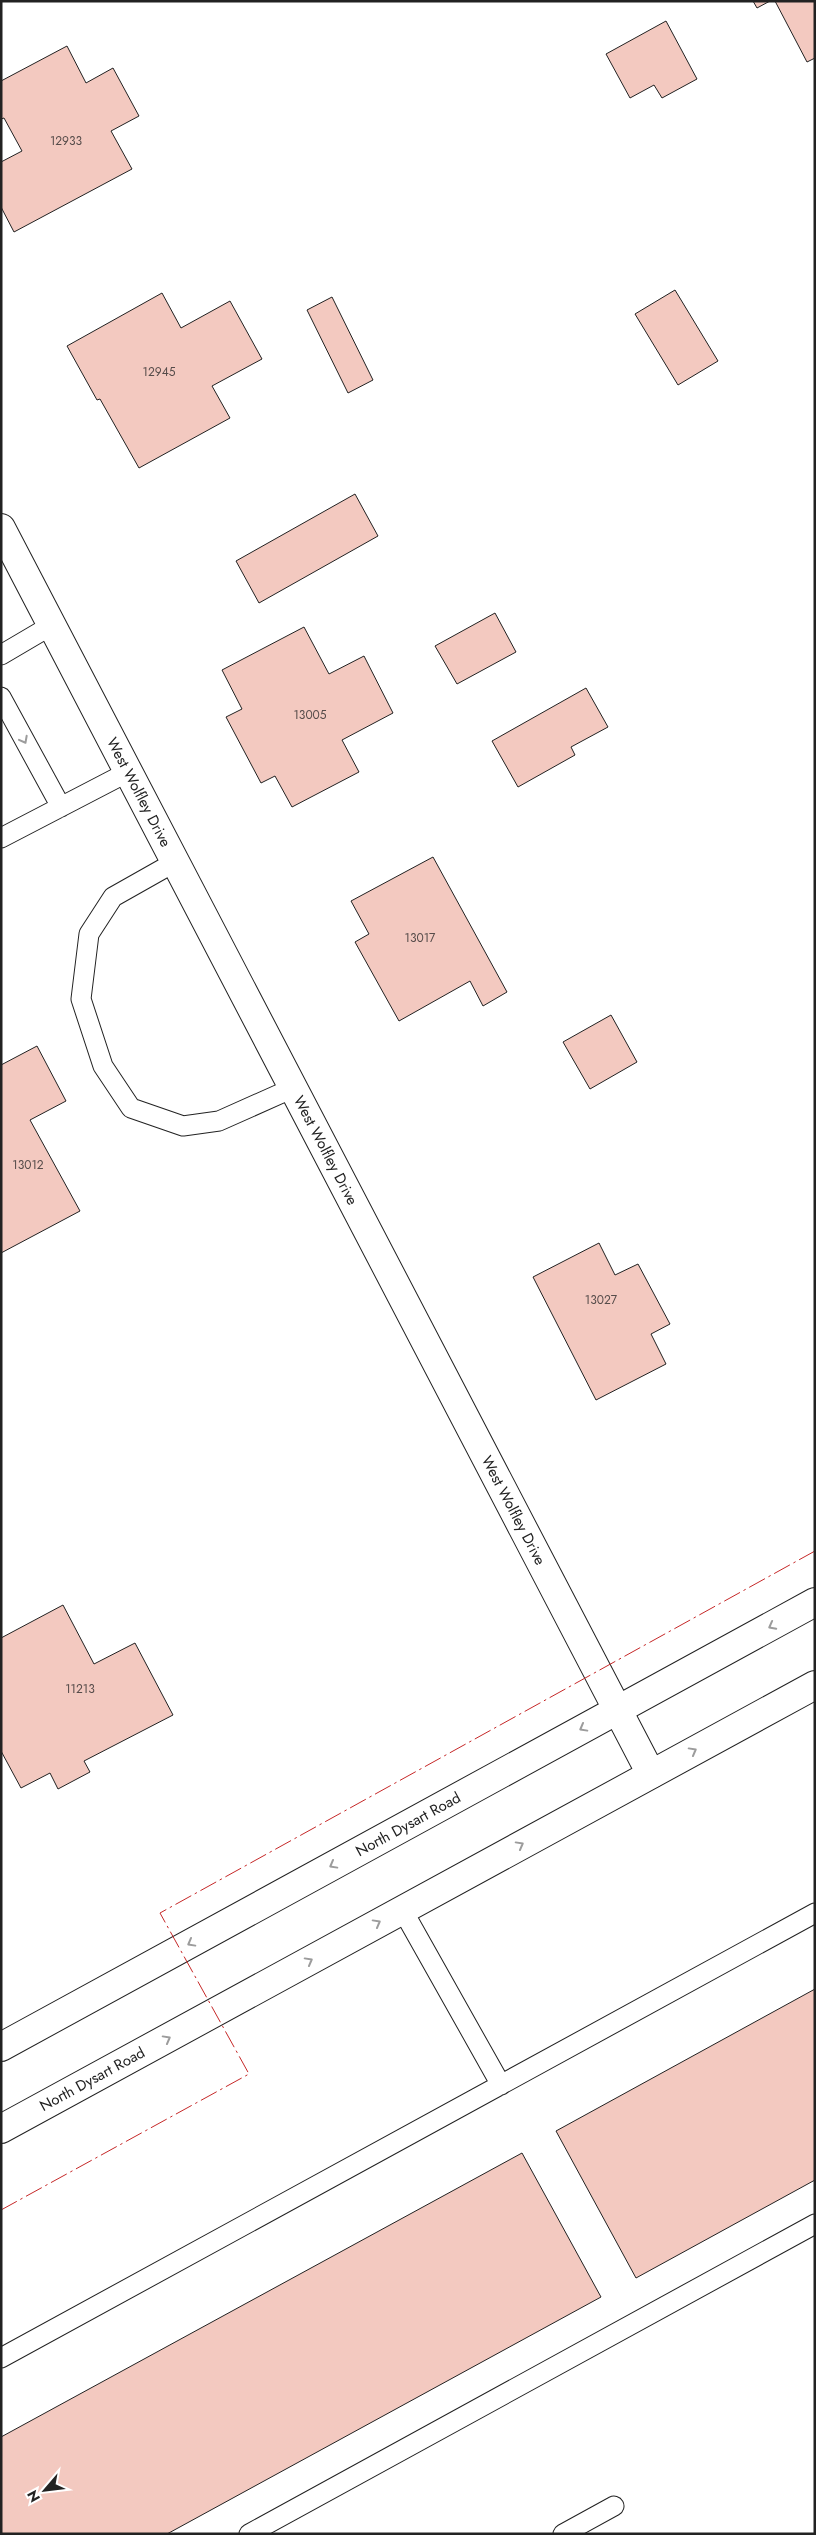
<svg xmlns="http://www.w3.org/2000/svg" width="816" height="2535" viewBox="0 0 816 2535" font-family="Jost,sans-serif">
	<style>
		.building { fill: #f3c9c0; stroke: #222 }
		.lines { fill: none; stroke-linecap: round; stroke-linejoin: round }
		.lane-casing { stroke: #222; stroke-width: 21 }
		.street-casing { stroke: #222; stroke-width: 30 }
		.primary-casing { stroke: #222; stroke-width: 30 }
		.lane { stroke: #fff; stroke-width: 19 }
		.street { stroke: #fff; stroke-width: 28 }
		.primary { stroke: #fff; stroke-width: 28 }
		.power { stroke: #c62828; stroke-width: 1; stroke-dasharray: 18 4 2.5 4; stroke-linecap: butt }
		.oneway { stroke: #9c9c9c }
		.labels { text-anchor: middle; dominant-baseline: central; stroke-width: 4; stroke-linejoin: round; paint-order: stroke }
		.number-label { font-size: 12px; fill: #564c4a }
		.street-label { font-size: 15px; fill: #222; stroke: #fff }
	</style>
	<rect width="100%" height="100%" fill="#fff"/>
	<path class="building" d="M 753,1 L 770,1 L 757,8 Z
		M 775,1 L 815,1 L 815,58 L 807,62 Z
		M 666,21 L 697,79 L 662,98 L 654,85 L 630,98 L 606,54 Z
		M 67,46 L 86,83 L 113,68 L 139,116 L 111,131 L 132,169 L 14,232 L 1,207 L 1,162 L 22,151 L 4,118 L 1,119 L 1,81 Z
		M 675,290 L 718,361 L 678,385 L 635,314 Z
		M 162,293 L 181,328 L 230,301 L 262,359 L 212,386 L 230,418 L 139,468 L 100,399 L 97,400 L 67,346 Z
		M 332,297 L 373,380 L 348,393 L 307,310 Z
		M 355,494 L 378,536 L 259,603 L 236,561 Z
		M 495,613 L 516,652 L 457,684 L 435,646 Z
		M 304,627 L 329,674 L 364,656 L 393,713 L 342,740 L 359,772 L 292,807 L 275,776 L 261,783 L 226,717 L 242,709 L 222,670 Z
		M 586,688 L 608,727 L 571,747 L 575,755 L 518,787 L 492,741 Z
		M 433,857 L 507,992 L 483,1006 L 470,981 L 399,1021 L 355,942 L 369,934 L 351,901 Z
		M 611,1015 L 637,1062 L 590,1089 L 563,1042 Z
		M 37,1046 L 66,1101 L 30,1120 L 80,1211 L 1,1253 L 1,1065 Z
		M 599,1243 L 615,1275 L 638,1264 L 670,1324 L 651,1334 L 666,1364 L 596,1400 L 533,1277 Z
		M 63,1605 L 94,1664 L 135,1643 L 173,1715 L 84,1761 L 90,1772 L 58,1789 L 50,1773 L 21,1788 L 1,1751 L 1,1638 Z
		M 815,1989 L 815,2180 L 636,2278 L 556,2131 Z
		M 522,2153 L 601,2297 L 167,2534 L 1,2534 L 1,2437 Z"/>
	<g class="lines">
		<defs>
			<path id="lane" d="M 1,655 L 52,625
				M 1,697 L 61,807
				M 1,838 L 128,772
				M 175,862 L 113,897 L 89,934 L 81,999 L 103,1066 L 131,1108 L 183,1126 L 219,1121 L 293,1088
				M 402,1909 L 501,2085
				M 1,2358 L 815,1913
				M 249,2534 L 815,2224
				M 563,2534 L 614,2506"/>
			<g id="street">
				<path id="s1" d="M 1,528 L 651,1774"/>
			</g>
			<g id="primary">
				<path id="s2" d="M 1,2047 L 815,1602"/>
				<path id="s3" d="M 1,2129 L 815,1685"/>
			</g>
		</defs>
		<use href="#lane" class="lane-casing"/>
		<use href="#street" class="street-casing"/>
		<use href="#primary" class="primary-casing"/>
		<use href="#lane" class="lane"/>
		<use href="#street" class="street"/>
		<use href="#primary" class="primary"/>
		<path class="power" d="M 1,2210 L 249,2074 L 160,1913 L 815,1551"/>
	</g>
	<defs><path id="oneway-chevron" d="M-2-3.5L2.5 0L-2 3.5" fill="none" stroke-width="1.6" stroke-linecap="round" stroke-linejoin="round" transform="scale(1.25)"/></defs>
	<g class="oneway">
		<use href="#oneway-chevron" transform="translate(24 740) rotate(62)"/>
		<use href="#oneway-chevron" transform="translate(772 1626) rotate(152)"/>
		<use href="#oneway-chevron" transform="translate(583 1728) rotate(151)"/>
		<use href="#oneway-chevron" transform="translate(693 1751) rotate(-29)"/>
		<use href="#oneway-chevron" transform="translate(520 1845) rotate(-29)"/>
		<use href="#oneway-chevron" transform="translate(333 1865) rotate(151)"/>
		<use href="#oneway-chevron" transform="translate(377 1923) rotate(-29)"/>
		<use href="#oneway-chevron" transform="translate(191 1943) rotate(151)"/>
		<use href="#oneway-chevron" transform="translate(309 1961) rotate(-29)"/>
		<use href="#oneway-chevron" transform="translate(167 2039) rotate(-29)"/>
	</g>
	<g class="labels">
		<g class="number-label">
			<text x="66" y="141">12933</text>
			<text x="159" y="372">12945</text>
			<text x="310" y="715">13005</text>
			<text x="420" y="938">13017</text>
			<text x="28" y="1165">13012</text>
			<text x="601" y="1300">13027</text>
			<text x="80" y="1689">11213</text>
		</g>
		<g class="street-label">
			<text stroke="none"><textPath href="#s1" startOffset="298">West Wolfley Drive</textPath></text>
			<text stroke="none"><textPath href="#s1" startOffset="702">West Wolfley Drive</textPath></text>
			<text stroke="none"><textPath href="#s1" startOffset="1108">West Wolfley Drive</textPath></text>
			<text stroke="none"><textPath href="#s2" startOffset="464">North Dysart Road</textPath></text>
			<text stroke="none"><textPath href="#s3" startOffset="104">North Dysart Road</textPath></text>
		</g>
	</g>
	<rect width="816" height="2535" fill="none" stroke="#222222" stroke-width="5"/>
	<g transform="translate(45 2490) rotate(242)" stroke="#ffffff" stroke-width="4" paint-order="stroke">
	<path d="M0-4L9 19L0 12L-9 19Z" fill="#222222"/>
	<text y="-8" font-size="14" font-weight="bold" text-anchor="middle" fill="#222222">N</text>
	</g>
</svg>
